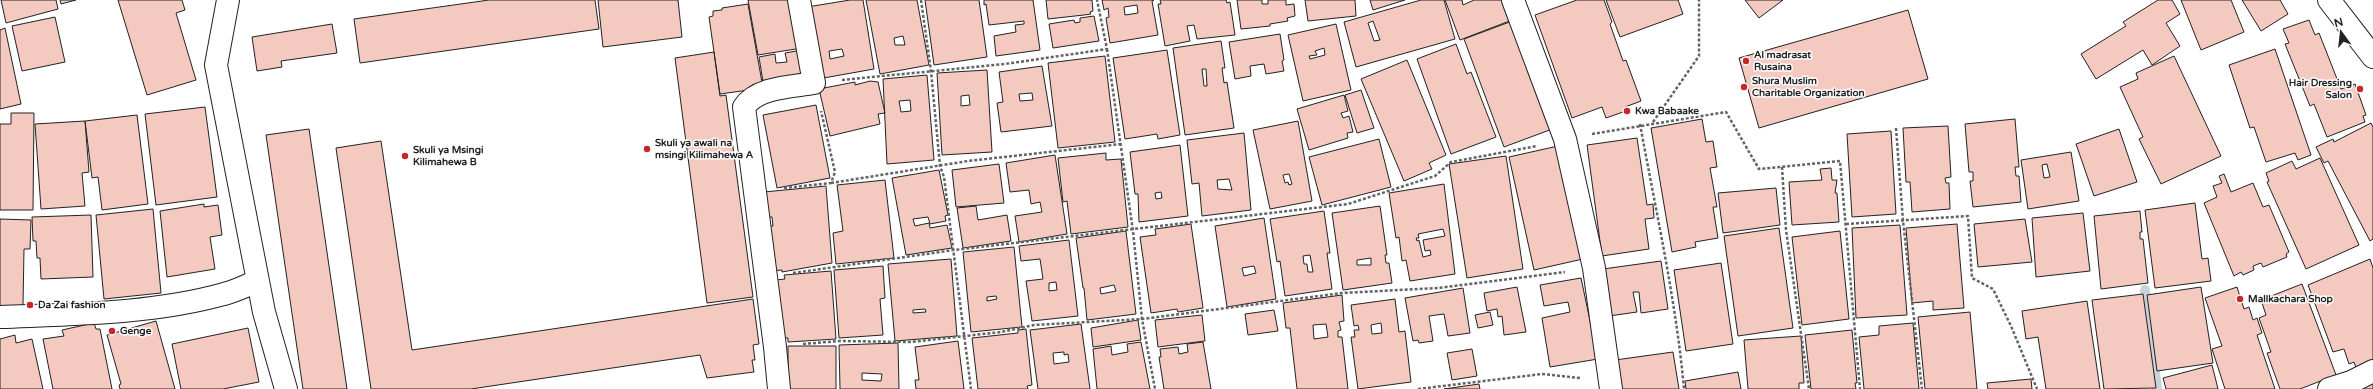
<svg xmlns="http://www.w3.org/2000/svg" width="2373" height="389" viewBox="0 0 2373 389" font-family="'Varela Round',sans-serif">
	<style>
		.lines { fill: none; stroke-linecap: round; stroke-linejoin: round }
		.stream { stroke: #c7d3dd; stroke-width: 10 }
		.building { fill: #f3c9c0; stroke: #222; fill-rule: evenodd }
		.minor-casing { stroke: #222; stroke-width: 24 }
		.major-casing { stroke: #222; stroke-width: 24 }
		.path { stroke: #646464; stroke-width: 2.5; stroke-dasharray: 3 2; stroke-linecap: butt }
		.minor { stroke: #fff; stroke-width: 22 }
		.major { stroke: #fff; stroke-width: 22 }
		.poi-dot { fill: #c62828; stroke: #fff; stroke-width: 1.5 }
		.labels { text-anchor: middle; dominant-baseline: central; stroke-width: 3; stroke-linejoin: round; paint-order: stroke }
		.poi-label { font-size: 10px; font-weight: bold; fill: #222; stroke: #fff; text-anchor: start }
	</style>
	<rect width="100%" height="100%" fill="#fff"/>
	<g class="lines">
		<path class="stream" d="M 2145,290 L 2157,389"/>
	</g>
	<path class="building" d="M 1,0 L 56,0 L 58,9 L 6,23 Z
		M 60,0 L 76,0 L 61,4 Z
		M 118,0 L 182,0 L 185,10 L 176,13 L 196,80 L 147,95 Z
		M 489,0 L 595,0 L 599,29 L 360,63 L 354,19 Z
		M 598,0 L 678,0 L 682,37 L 603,47 Z
		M 748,0 L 794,0 L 802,48 L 758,55 Z
		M 850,0 L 863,0 L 874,69 L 818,79 L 807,7 ZM 842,49 L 844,56 L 830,59 L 829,51 Z
		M 866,0 L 917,0 L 929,65 L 880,74 ZM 903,36 L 905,45 L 895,45 L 894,38 Z
		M 925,0 L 979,0 L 987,57 L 934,65 Z
		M 984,0 L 1033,0 L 1040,50 L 996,56 L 994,36 L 1016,32 L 1015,25 L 1024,24 L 1024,21 L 989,25 L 986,4 L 984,5 Z
		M 1046,0 L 1092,0 L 1093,11 L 1090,12 L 1091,14 L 1084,15 L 1048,19 Z
		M 1102,0 L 1154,0 L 1152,1 L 1158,35 L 1110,43 L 1106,18 L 1109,17 L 1108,8 L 1104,10 ZM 1137,5 L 1138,13 L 1125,15 L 1124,7 Z
		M 1160,0 L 1226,0 L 1227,3 L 1230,2 L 1235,35 L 1197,39 L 1194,25 L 1187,26 L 1190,41 L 1165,46 L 1158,4 L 1161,4 Z
		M 1237,0 L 1262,0 L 1262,4 L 1268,4 L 1268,0 L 1286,0 L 1286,5 L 1294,4 L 1295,16 L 1287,18 L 1288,21 L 1270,24 L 1270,26 L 1241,29 Z
		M 1305,0 L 1355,0 L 1356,16 L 1308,21 Z
		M 1370,0 L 1405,0 L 1373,10 Z
		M 1421,0 L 1444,0 L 1455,39 L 1356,67 L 1344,22 ZM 1373,21 L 1380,40 L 1374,41 L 1368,23 Z
		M 1445,0 L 1462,0 L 1463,5 L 1474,0 L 1504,0 L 1512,20 L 1460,40 Z
		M 1577,0 L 1604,0 L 1612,22 L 1610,24 L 1623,61 L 1626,60 L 1641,101 L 1625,107 L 1626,111 L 1606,118 L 1602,107 L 1572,118 L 1535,15 Z
		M 1606,0 L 1678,0 L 1683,14 L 1620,37 Z
		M 1745,0 L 1783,0 L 1759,18 Z
		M 2158,0 L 2172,0 L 2180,14 L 2166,23 L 2180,46 L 2152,65 L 2143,50 L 2096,79 L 2081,54 L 2126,26 L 2123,22 Z
		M 2181,0 L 2231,0 L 2244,32 L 2201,50 Z
		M 2242,0 L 2280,0 L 2288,14 L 2261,31 Z
		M 748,4 L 763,88 L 720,94 L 709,17 L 713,16 L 713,11 L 722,10 L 722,8 Z
		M 1908,10 L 1928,79 L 1759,128 L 1739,58 Z
		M 1094,16 L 1099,41 L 1053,48 L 1049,24 L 1074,20 L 1075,23 L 1080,22 L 1080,18 Z
		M 55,17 L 65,62 L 22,71 L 12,26 Z
		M 1515,20 L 1555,128 L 1504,147 L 1464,39 Z
		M 2309,20 L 2315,35 L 2319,33 L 2341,89 L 2355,84 L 2366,115 L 2363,116 L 2365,122 L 2327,137 L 2314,104 L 2310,106 L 2285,44 L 2289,43 L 2283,29 Z
		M 332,24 L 337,53 L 281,61 L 282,67 L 257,71 L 252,37 Z
		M 1336,24 L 1351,90 L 1303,101 L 1288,35 ZM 1324,48 L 1325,55 L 1310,59 L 1309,56 L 1317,55 L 1315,51 Z
		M 5,28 L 21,104 L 0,109 L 0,30 Z
		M 1280,34 L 1284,60 L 1282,61 L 1284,71 L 1266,74 L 1264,64 L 1250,66 L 1251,76 L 1235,79 L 1229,42 Z
		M 1221,41 L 1225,68 L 1222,68 L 1224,83 L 1227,82 L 1234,128 L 1185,135 L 1173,48 ZM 1202,69 L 1206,69 L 1207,86 L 1204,86 Z
		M 1456,44 L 1467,74 L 1471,72 L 1496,137 L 1451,154 L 1417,59 Z
		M 2275,49 L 2311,155 L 2298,160 L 2295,153 L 2266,162 L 2254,127 L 2250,128 L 2229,65 Z
		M 802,50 L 808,81 L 764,88 L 759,57 L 775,54 L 776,63 L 787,62 L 785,53 Z
		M 1167,50 L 1180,135 L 1158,139 L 1157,134 L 1125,139 L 1113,58 Z
		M 714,52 L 720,96 L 726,95 L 753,297 L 707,303 L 675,58 Z
		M 1105,56 L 1115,142 L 1058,148 L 1048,63 Z
		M 2174,56 L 2221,156 L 2161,184 L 2139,139 L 2143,137 L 2120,87 L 2138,79 L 2136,73 Z
		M 1407,60 L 1446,155 L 1429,163 L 1432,169 L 1404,181 L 1361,79 Z
		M 1042,66 L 1052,126 L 1001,132 L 997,103 L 1003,102 L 999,72 ZM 1032,93 L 1033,100 L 1020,101 L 1019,94 Z
		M 987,70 L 992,152 L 942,155 L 937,73 ZM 969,95 L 970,105 L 961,106 L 961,96 Z
		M 927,75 L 934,160 L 887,164 L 883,79 ZM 910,100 L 911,111 L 901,112 L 899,101 Z
		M 870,81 L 878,82 L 885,113 L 878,114 L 880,124 L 830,136 L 819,89 L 855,82 L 855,85 Z
		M 1361,90 L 1374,128 L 1357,133 L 1345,95 Z
		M 1344,95 L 1348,111 L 1341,113 L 1343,118 L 1349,116 L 1353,132 L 1347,133 L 1348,138 L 1309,150 L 1297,109 Z
		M 816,105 L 830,178 L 777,188 L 763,115 Z
		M 205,107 L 217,197 L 156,205 L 145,114 Z
		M 11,113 L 34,113 L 33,210 L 0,210 L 0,124 L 11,124 Z
		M 137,115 L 148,204 L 102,210 L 98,177 L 92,178 L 85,121 Z
		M 1702,119 L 1706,142 L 1713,141 L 1717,167 L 1710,168 L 1717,207 L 1713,207 L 1718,238 L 1695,242 L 1696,247 L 1672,252 L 1651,128 Z
		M 2015,119 L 2019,167 L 2015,167 L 2016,176 L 2019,176 L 2021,202 L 1973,207 L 1970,181 L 1973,181 L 1973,172 L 1969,172 L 1965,124 Z
		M 85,121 L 89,172 L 82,173 L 85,206 L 41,209 L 35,124 Z
		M 1298,121 L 1312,201 L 1270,209 L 1253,130 ZM 1289,174 L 1292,184 L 1289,185 L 1288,182 L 1285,183 L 1283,175 Z
		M 2371,123 L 2373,127 L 2373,239 L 2370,241 L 2328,161 L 2324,163 L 2316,147 L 2333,139 L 2334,142 Z
		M 1948,126 L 1951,177 L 1945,178 L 1946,183 L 1949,183 L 1950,209 L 1912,212 L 1910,182 L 1906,182 L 1903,128 Z
		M 309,129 L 347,389 L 303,389 L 266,135 Z
		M 2119,129 L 2137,182 L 2094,196 L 2076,144 Z
		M 1891,131 L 1896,214 L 1852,217 L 1847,134 Z
		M 1244,133 L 1251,210 L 1202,216 L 1199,183 L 1192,184 L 1187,140 ZM 1229,179 L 1232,190 L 1218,189 L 1217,180 Z
		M 1637,138 L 1647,205 L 1653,204 L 1654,218 L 1645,219 L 1649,249 L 1602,256 L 1587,145 Z
		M 1379,139 L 1391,187 L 1322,205 L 1309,157 Z
		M 381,141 L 412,350 L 753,299 L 759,344 L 753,345 L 755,360 L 752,360 L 754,372 L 707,378 L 700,355 L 471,389 L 371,389 L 336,148 Z
		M 1180,145 L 1188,216 L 1139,222 L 1138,194 L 1135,194 L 1130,152 ZM 1161,192 L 1162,198 L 1156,199 L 1155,193 Z
		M 1558,146 L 1583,259 L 1534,270 L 1509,157 Z
		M 2071,152 L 2079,201 L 2028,209 L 2021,160 ZM 2047,164 L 2050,177 L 2044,178 L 2042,165 Z
		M 1106,153 L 1106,160 L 1121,159 L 1128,227 L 1071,234 L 1067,201 L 1063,202 L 1058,158 Z
		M 1055,155 L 1067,234 L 1019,242 L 1015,216 L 1042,212 L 1040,202 L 1031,204 L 1029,190 L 1010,192 L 1006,163 Z
		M 1506,156 L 1523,269 L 1467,278 L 1449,164 Z
		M 2320,158 L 2359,245 L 2306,269 L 2267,182 L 2269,181 L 2266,173 L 2292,161 L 2296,169 Z
		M 999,164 L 1004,203 L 956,207 L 952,170 Z
		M 1831,168 L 1832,180 L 1837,180 L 1835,193 L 1837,193 L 1839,222 L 1792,225 L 1789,182 L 1822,180 L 1820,169 Z
		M 939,170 L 948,215 L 945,216 L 946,221 L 930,224 L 928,217 L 913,219 L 915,226 L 929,223 L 930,228 L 947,225 L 952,248 L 906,255 L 892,178 Z
		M 2224,174 L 2231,192 L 2253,183 L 2263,207 L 2269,205 L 2289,252 L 2286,254 L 2287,257 L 2263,267 L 2261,263 L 2253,266 L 2254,270 L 2243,275 L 2241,272 L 2234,276 L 2204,203 L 2217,197 L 2213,186 L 2222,183 L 2219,176 Z
		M 885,180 L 894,258 L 836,264 L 833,233 L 843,231 L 837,185 Z
		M 1444,184 L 1455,274 L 1410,281 L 1406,260 L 1402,261 L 1399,237 L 1396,238 L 1389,193 ZM 1443,229 L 1445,236 L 1423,240 L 1425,251 L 1430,250 L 1431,255 L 1423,257 L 1419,240 L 1417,241 L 1416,238 L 1419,238 L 1418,234 Z
		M 826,186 L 832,263 L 782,272 L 782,270 L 770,271 L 767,226 L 773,226 L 772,217 L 766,217 L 764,192 Z
		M 1776,188 L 1780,225 L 1723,233 L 1718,193 Z
		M 2195,203 L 2202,259 L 2208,258 L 2211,281 L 2155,288 L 2145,210 Z
		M 204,204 L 204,207 L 218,205 L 222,235 L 210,237 L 215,269 L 167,277 L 160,211 Z
		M 976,206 L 978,220 L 1007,215 L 1011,241 L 963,248 L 957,208 Z
		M 1380,206 L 1387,255 L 1385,255 L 1386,263 L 1389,263 L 1392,283 L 1343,290 L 1332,213 ZM 1371,258 L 1371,265 L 1357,265 L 1357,260 Z
		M 153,209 L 161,293 L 104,299 L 96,215 Z
		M 1324,211 L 1330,253 L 1327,253 L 1332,289 L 1285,296 L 1280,261 L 1277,262 L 1270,219 ZM 1310,255 L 1313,272 L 1308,272 L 1307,264 L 1304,264 L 1303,256 Z
		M 2140,211 L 2142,232 L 2140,232 L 2140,239 L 2143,239 L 2148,283 L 2101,289 L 2094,216 Z
		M 2083,213 L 2090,271 L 2036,277 L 2032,218 Z
		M 91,215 L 93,277 L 41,279 L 40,258 L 37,258 L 36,241 L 33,241 L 32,217 Z
		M 1264,218 L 1276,299 L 1227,307 L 1215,226 ZM 1254,266 L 1256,273 L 1244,276 L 1242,268 Z
		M 0,219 L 31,220 L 30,249 L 24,249 L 23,306 L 0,306 Z
		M 2025,219 L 2032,262 L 1978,267 L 1974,224 Z
		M 1191,224 L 1203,308 L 1178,312 L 1177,309 L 1151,313 L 1140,237 L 1156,235 L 1155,229 Z
		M 1957,224 L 1964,308 L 1933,310 L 1933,301 L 1912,303 L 1906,228 Z
		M 1900,225 L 1907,315 L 1856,318 L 1852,228 Z
		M 1779,228 L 1793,328 L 1738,336 L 1724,236 Z
		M 1126,231 L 1136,314 L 1087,320 L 1084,288 L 1083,288 L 1076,238 ZM 1114,285 L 1116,291 L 1101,294 L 1100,288 Z
		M 1840,231 L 1849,319 L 1802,325 L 1792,237 Z
		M 1069,240 L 1078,316 L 1032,321 L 1026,281 L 1043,279 L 1040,259 L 1021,261 L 1019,246 ZM 1056,282 L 1057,290 L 1049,291 L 1049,283 Z
		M 1014,247 L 1022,327 L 971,332 L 963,252 ZM 996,296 L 997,299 L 987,301 L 987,297 Z
		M 951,259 L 957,336 L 895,341 L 888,264 ZM 925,309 L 926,312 L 913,313 L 913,310 Z
		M 2370,259 L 2373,268 L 2373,364 L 2357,370 L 2354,362 L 2349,364 L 2344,349 L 2333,352 L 2308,285 Z
		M 1661,261 L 1668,309 L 1641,313 L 1639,292 L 1633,292 L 1637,312 L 1609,316 L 1603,269 Z
		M 1721,263 L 1733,344 L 1686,351 L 1674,270 Z
		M 883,266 L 885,298 L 880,299 L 883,335 L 839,338 L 834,270 Z
		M 831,271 L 836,339 L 788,342 L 788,338 L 780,338 L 775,280 L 785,279 L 784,275 Z
		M 1581,278 L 1598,359 L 1550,367 L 1542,318 L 1570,312 L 1568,302 L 1544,306 L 1540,285 Z
		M 2302,284 L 2336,375 L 2300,389 L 2280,389 L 2267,353 L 2271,352 L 2259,318 L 2266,315 L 2261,300 Z
		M 1517,287 L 1526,332 L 1504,335 L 1502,316 L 1498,317 L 1497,309 L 1487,311 L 1484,293 Z
		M 2201,287 L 2213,363 L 2157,371 L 2147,295 Z
		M 2237,287 L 2244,309 L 2249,307 L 2253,320 L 2257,318 L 2262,333 L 2257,335 L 2275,389 L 2225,389 L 2212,349 L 2222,346 L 2205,298 Z
		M 1463,288 L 1470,333 L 1448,336 L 1444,314 L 1429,316 L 1433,341 L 1419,343 L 1418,340 L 1413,341 L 1405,298 Z
		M 2143,294 L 2156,388 L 2104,389 L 2092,300 Z
		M 1342,295 L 1344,321 L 1339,322 L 1341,330 L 1338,331 L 1338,337 L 1342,337 L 1348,389 L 1297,389 L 1290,328 L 1286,328 L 1283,303 ZM 1326,324 L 1328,337 L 1314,339 L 1313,325 Z
		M 1395,299 L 1399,332 L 1405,331 L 1411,382 L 1358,389 L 1351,337 L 1355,337 L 1354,330 L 1359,330 L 1358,325 L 1354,326 L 1351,305 ZM 1381,323 L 1382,333 L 1372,334 L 1371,325 Z
		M 2087,301 L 2100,389 L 2046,389 L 2038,337 L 2026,339 L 2022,311 Z
		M 1274,310 L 1278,331 L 1248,335 L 1245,314 Z
		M 1490,312 L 1493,325 L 1478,328 L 1475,315 Z
		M 1970,312 L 1977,389 L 1925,389 L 1918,317 Z
		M 1202,315 L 1205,341 L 1158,347 L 1155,320 Z
		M 1138,320 L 1141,340 L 1093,347 L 1091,328 Z
		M 156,321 L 175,389 L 120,389 L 119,385 L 121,384 L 107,335 Z
		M 94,323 L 96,329 L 100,329 L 112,389 L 53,389 L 43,339 L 64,336 L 62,330 Z
		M 1913,323 L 1919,389 L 1864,389 L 1859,337 L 1879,335 L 1879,326 Z
		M 1081,324 L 1090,389 L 1038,389 L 1030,330 ZM 1064,352 L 1064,355 L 1068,354 L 1069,362 L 1054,364 L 1053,353 Z
		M 248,328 L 259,382 L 223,389 L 181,389 L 172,344 Z
		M 1026,329 L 1032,385 L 1027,386 L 1028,389 L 978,389 L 972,338 L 1018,333 L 1018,330 Z
		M 1852,330 L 1857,383 L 1855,383 L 1856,389 L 1811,389 L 1805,335 Z
		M 15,335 L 16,343 L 32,339 L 43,389 L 0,389 L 0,339 Z
		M 1801,336 L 1804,383 L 1799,383 L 1799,389 L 1748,389 L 1744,340 Z
		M 958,341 L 964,389 L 916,389 L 915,380 L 919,380 L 915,347 Z
		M 1141,342 L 1150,389 L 1097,389 L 1093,349 L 1111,346 L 1112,355 L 1128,352 L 1127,344 Z
		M 1203,342 L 1211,389 L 1164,389 L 1159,357 L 1161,357 L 1160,349 L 1178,347 L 1179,354 L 1188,352 L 1187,344 Z
		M 898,343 L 899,389 L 840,389 L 839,345 ZM 862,373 L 882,374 L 881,381 L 862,380 Z
		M 788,346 L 836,346 L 836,389 L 788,389 Z
		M 1472,349 L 1477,376 L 1452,380 L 1447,353 Z
		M 1673,352 L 1679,389 L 1619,389 L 1615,360 Z
		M 2212,365 L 2218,389 L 2166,389 L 2163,378 Z
		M 1738,372 L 1741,389 L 1686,389 L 1685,381 Z
		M 2031,379 L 2032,389 L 1988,389 L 1987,383 Z
		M 2373,379 L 2373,389 L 2354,389 Z
		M 1479,384 L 1480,389 L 1444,389 Z"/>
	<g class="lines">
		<defs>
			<path id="minor" d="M 228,0 L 216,65 L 264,312 L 286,389
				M 1513,0 L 1565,139 L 1594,268 L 1611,389
				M 0,317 C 74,314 152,314 224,294 C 236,291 247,285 258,281
				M 779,389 L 775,347 L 744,107 C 757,87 791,87 814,83 L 799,0
				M 2329,389 L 2351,382 L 2373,371"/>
			<path id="major" d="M 2329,0 L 2373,57"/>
		</defs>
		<use href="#minor" class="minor-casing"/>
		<use href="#major" class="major-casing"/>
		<path class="path" d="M 921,0 L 931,71 L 940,166 L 944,177 L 971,389
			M 1107,49 L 1133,231 L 1142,319 L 1155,389
			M 842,80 L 1005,64 L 1107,49 L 1097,0
			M 1653,122 L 1699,56 L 1699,0
			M 1640,124 C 1656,212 1676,300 1684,389
			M 1896,128 L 1903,221 L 1922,389
			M 1592,134 L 1726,112 L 1759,169 L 1840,161 L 1860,389
			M 1782,167 L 1786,230 L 1809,389
			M 831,183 L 968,161 L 1121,144
			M 784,188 L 831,183 L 835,172 L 821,111
			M 1846,224 L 1968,216 L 1972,278 L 1993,289 L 2011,326 L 2037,389
			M 793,273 L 954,250 L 1348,204 L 1435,176 L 1451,162 L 1537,146
			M 803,344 L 839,341 L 911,342 L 1001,332 L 1034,325 L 1142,319 L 1342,293 L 1438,288 L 1565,272
			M 1418,389 L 1542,374 L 1580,378"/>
		<use href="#minor" class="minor"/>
		<use href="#major" class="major"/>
	</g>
	<g class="poi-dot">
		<circle cx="1746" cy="61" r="4"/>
		<circle cx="1744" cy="87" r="4"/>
		<circle cx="2360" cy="89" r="4"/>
		<circle cx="1627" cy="111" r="4"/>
		<circle cx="647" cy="149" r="4"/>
		<circle cx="405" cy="156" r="4"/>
		<circle cx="2240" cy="299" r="4"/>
		<circle cx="30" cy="305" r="4"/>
		<circle cx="112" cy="331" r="4"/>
	</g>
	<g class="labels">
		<g class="poi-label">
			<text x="1754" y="55">Al madrasat<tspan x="1754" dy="12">Rusaina</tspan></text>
			<text x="1752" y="81">Shura Muslim<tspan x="1752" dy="12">Charitable Organization</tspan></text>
			<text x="2352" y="83" text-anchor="end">Hair Dressing<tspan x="2352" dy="12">Salon</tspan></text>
			<text x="1635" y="111">Kwa Babaake</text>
			<text x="655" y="143">Skuli ya awali na<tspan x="655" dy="12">msingi Kilimahewa A</tspan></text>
			<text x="413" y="150">Skuli ya Msingi<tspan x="413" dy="12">Kilimahewa B</tspan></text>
			<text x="2248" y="299">Mallkachara Shop</text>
			<text x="38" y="305">Da Zai fashion</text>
			<text x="120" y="331">Genge</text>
		</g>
	</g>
	<g transform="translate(2341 32) rotate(345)" stroke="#ffffff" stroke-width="3" paint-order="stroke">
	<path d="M0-3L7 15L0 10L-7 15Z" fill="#222222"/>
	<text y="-6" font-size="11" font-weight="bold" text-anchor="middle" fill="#222222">N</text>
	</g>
</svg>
